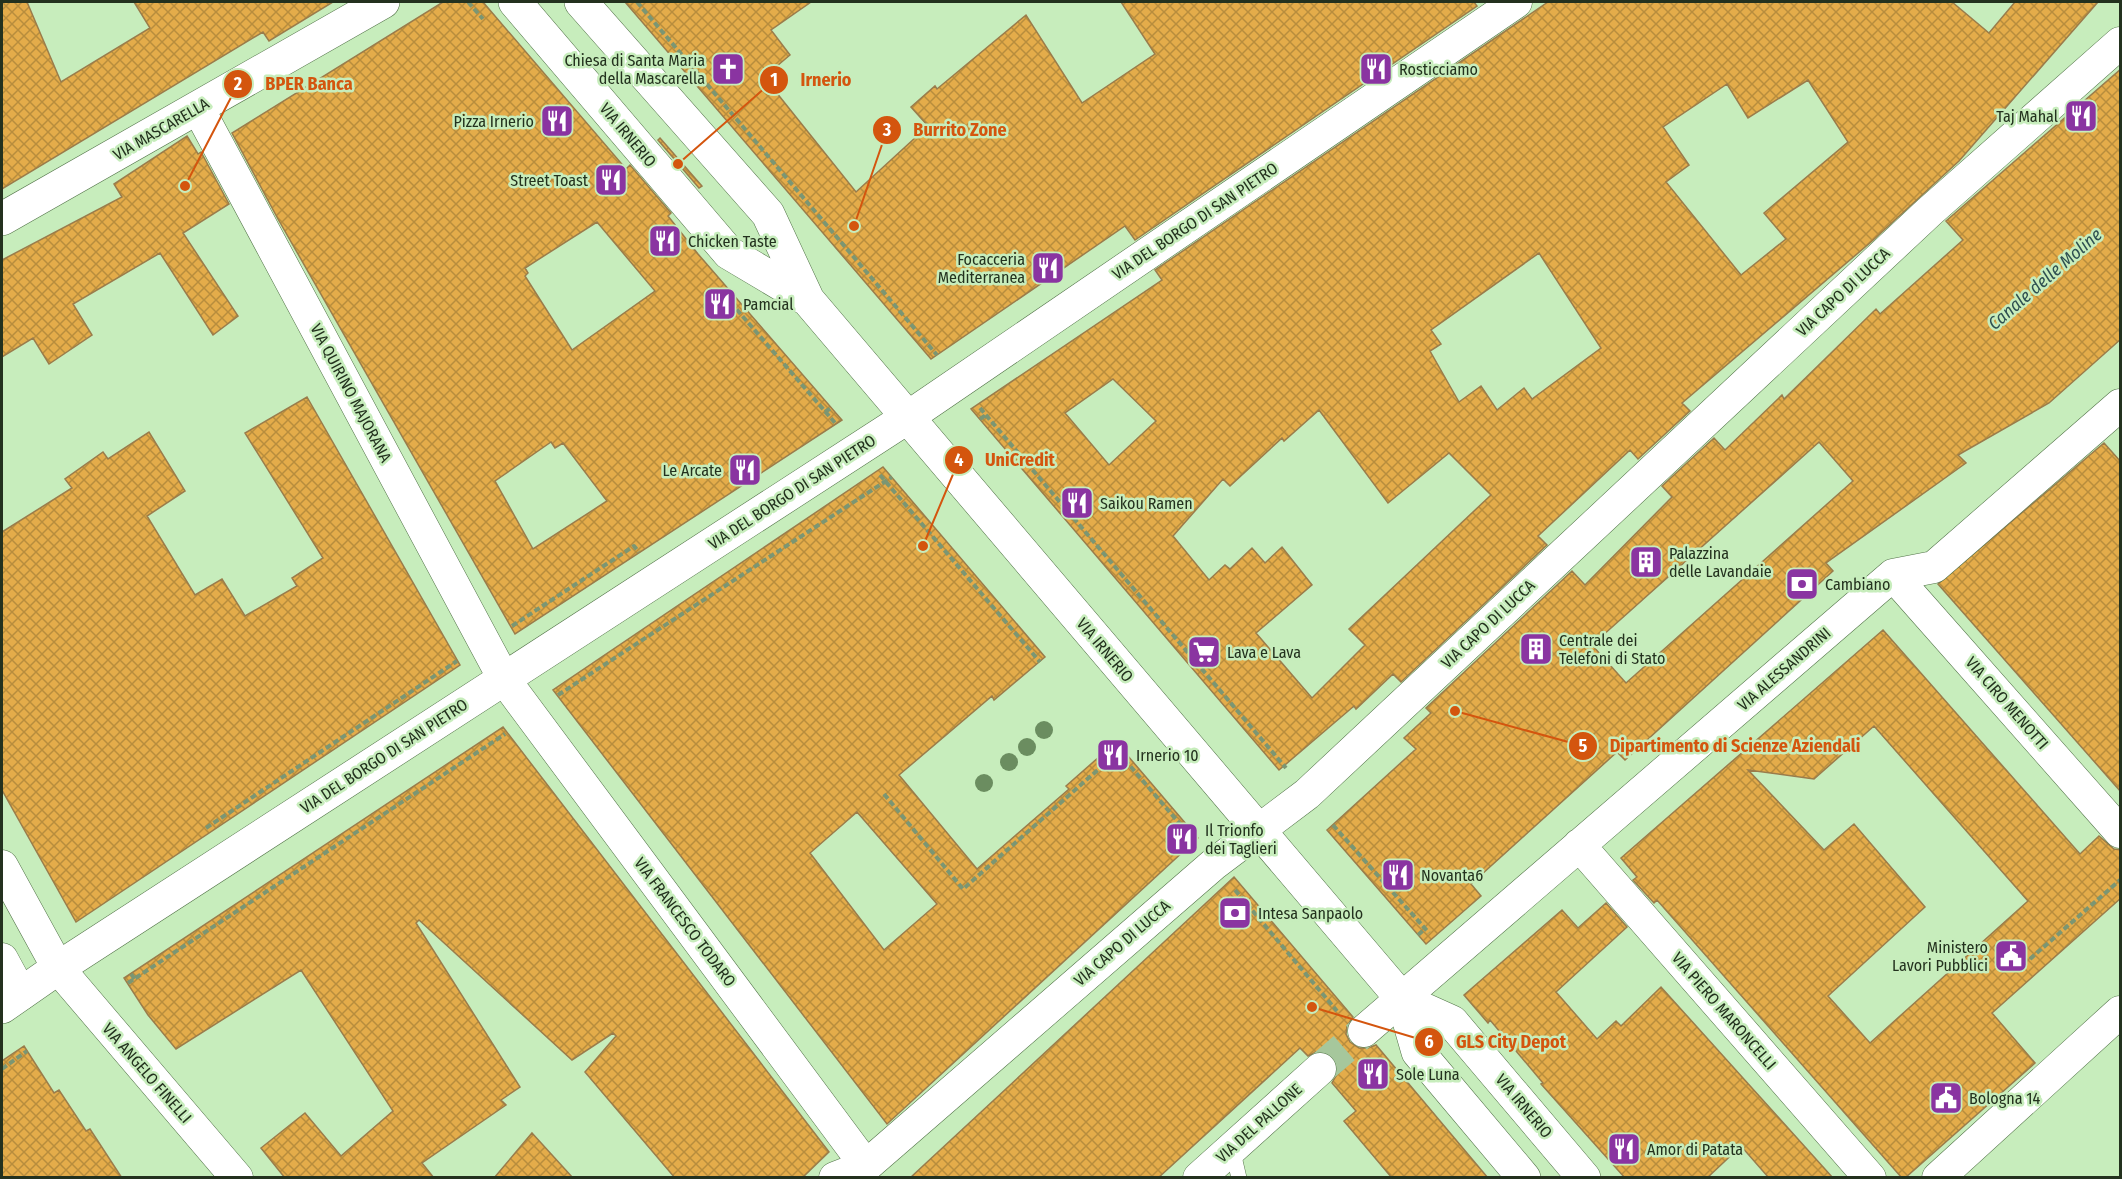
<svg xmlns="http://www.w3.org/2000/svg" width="2122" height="1179" viewBox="0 0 2122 1179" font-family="'Fira Sans Condensed',sans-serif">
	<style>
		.building { fill: url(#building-cross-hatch); stroke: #9a7c4b; stroke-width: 1.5; fill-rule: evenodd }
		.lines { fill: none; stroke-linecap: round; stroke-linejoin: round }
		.minor-tunnel { stroke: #a6c79c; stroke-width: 32; stroke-dasharray: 32 16; stroke-linecap: butt }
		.service-casing { stroke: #527348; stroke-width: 16 }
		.minor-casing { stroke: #527348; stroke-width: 33 }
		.tertiary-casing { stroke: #527348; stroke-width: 34 }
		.path { stroke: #7b9673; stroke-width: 4; stroke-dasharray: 6 3; stroke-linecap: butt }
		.service { stroke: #fff; stroke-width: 15 }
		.minor { stroke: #fff; stroke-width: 32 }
		.tertiary { stroke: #fff; stroke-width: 33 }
		.tree { fill: #6b8d60 }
		.labels { text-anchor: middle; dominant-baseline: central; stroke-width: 5; stroke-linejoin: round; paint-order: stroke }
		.poi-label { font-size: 16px; fill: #23311e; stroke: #c7edbc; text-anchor: start }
		.street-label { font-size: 16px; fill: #23311e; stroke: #c7edbc }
		.water-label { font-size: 18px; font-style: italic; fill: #2f5051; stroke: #c7edbc }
		.leader { fill: none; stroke: #d4550e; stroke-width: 2 }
		.callout-dot { fill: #d4550e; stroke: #c7edbc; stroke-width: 2 }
		.mark-label { font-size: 18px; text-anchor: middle; font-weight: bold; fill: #fff }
		.callout-label { font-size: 18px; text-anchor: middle; font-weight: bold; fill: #d4550e; stroke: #c7edbc; stroke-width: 5; stroke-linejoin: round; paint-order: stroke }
	</style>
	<defs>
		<pattern id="building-cross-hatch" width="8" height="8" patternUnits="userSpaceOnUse" patternTransform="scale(1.5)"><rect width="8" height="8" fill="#e4ac4a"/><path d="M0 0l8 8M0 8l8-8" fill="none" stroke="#b88d3d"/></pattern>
	</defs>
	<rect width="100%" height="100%" fill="#c7edbc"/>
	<path class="building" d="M 2,2 L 27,2 L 61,82 L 150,28 L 134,2 L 333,2 L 269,41 L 263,32 L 2,189 Z
		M 443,2 L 483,2 L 626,169 L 630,165 L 671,213 L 668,216 L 698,254 L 842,420 L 515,634 L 278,219 L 232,133 ZM 597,222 L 655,291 L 572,350 L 525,276 L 528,273 L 525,268 ZM 551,442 L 555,448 L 563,443 L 607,501 L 533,549 L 495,481 Z
		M 625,2 L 811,2 L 771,30 L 790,55 L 764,77 L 856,192 L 928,126 L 911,107 L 935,86 L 937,89 L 1026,15 L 1082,103 L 1155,54 L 1121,2 L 1474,2 L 1477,6 L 1135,240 L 1125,226 L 931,359 Z
		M 1548,2 L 1952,2 L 1989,33 L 2015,2 L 2098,2 L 1959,161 L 1871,242 L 1682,403 L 1690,411 L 1638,459 L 1630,450 L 1538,536 L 1547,545 L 1401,682 L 1393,674 L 1356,709 L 1354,706 L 1279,770 L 971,409 L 1162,280 L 1155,270 ZM 1808,80 L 1848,142 L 1764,213 L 1786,239 L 1741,275 L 1666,182 L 1689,165 L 1663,127 L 1727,84 L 1748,118 ZM 1539,253 L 1601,348 L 1532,399 L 1524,388 L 1497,410 L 1481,386 L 1459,402 L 1430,351 L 1441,344 L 1431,330 ZM 1113,379 L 1156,421 L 1109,465 L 1065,413 ZM 1319,410 L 1388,503 L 1449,453 L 1491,495 L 1349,629 L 1365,645 L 1312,698 L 1256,633 L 1312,585 L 1282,547 L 1265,563 L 1252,548 L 1230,569 L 1225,565 L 1209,580 L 1173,536 L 1223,479 L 1230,486 L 1282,438 L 1284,441 Z
		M 2121,69 L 2121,339 L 2049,403 L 1958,455 L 1966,463 L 1826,563 L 1833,571 L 1625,760 L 1617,752 L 1471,884 L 1481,896 L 1426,944 L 1327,830 L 1416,749 L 1404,738 L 1431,713 L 1426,708 L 1572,571 L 1585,585 L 1672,497 L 1662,486 L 1714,438 L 1725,450 L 1782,395 L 1784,399 L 1876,309 L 1880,314 L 1963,240 L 1946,221 ZM 1819,442 L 1853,481 L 1626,683 L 1592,645 Z
		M 187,136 L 198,154 L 201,152 L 229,204 L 183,233 L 238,316 L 213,335 L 160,253 L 73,304 L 92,335 L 49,364 L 33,338 L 2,357 L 2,260 L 122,197 L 114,184 Z
		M 660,138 L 702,186 L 699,188 L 658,140 Z
		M 307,397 L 460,665 L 76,922 L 2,790 L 2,532 L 72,488 L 65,479 L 103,452 L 108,459 L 149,432 L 185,491 L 147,516 L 195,595 L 222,579 L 245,616 L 297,586 L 292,578 L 323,558 L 245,433 Z
		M 2104,443 L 2121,462 L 2121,792 L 1938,584 Z
		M 883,467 L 1045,657 L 994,700 L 992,696 L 899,775 L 977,869 L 1069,789 L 1066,786 L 1116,742 L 1198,838 L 887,1124 L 553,690 ZM 857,812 L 937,904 L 884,950 L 810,853 Z
		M 1883,630 L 2080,854 L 2099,836 L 2114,849 L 2121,850 L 2121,898 L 1992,1013 L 2035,1063 L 1905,1178 L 1902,1178 L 1657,900 L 1654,903 L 1633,880 L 1637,877 L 1621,858 ZM 1874,726 L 2028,901 L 1870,1043 L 1828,996 L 1925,907 L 1854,824 L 1824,850 L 1748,770 L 1814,779 Z
		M 503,727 L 829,1152 L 802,1178 L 675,1178 L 585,1072 L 616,1036 L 613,1033 L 572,1060 L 419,920 L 416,923 L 520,1087 L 501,1100 L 506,1105 L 422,1163 L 434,1178 L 285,1178 L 261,1148 L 305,1113 L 341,1156 L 393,1111 L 301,970 L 176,1049 L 148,1015 L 124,978 Z
		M 1234,877 L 1353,1017 L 1347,1026 L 1346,1034 L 1350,1042 L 1359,1048 L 1368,1048 L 1376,1045 L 1488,1178 L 1392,1178 L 1344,1121 L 1356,1111 L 1332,1083 L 1337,1074 L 1337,1065 L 1334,1057 L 1325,1052 L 1316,1052 L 1308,1056 L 1300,1048 L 1158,1178 L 910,1178 Z
		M 1606,903 L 1627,927 L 1556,992 L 1597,1039 L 1616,1021 L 1621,1026 L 1661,987 L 1833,1178 L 1769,1178 L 1741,1146 L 1707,1178 L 1625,1178 L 1541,1084 L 1543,1083 L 1490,1020 L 1488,1023 L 1464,995 L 1562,910 L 1578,928 Z
		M 24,1046 L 54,1093 L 59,1090 L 86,1131 L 90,1129 L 122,1178 L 2,1178 L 2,1061 Z
		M 532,1133 L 573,1178 L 494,1178 Z"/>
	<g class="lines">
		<path class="minor-tunnel" d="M 1320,1069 L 1364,1031"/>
		<defs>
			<path id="service" d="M 1232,1148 L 1239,1178"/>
			<path id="minor" d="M 198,108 L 504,679 L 866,1166
				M 908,417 L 1516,2
				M 1893,575 L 2120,832
				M 1579,845 L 1870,1178
				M 2,866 L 58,968 L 237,1178
				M 2,959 L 21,994
				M 1364,1031 L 1893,575 L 1934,567 L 2120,405
				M 835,1178 L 866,1166 L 1214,864 L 1307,794 L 1930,211 L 2120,43
				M 1199,1178 L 1320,1069
				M 1938,1178 L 2120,1012"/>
			<path id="tertiary" d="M 515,2 L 729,253 L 808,300
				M 581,2 L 768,214 L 808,300 L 1403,1000 L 1418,1052 L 1524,1178
				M 2,219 L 383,2
				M 1403,1000 L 1452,1022 L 1584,1178
				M 2,1007 L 58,968 L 908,417"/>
		</defs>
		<use href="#service" class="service-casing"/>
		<use href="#minor" class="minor-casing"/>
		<use href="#tertiary" class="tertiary-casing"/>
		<path class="path" d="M 468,2 L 483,19
			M 637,2 L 937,355
			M 719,289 L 836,424
			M 980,408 L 1286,768
			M 825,412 L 831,408
			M 980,419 L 986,415
			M 880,475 L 1040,662
			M 512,626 L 634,546 L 639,552
			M 558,695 L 892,477
			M 1113,746 L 1192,838
			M 884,794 L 963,889 L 1118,752
			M 1333,825 L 1429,933
			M 206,828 L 457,661
			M 1235,890 L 1337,1011
			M 1418,935 L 1425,929
			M 2030,959 L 2120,880
			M 131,974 L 135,979
			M 128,983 L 505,734
			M 2,1069 L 27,1051"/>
		<use href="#service" class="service"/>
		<use href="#minor" class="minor"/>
		<use href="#tertiary" class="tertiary"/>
	</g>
	<g class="tree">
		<circle cx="1044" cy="730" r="9"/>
		<circle cx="1027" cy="747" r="9"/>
		<circle cx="1009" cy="762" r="9"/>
		<circle cx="984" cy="783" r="9"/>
	</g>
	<defs>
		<symbol id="church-square" viewBox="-11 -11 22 22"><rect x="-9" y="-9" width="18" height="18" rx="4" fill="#8a34a1" stroke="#c7edbc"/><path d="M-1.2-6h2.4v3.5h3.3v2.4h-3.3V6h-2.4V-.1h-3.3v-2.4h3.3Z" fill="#fff"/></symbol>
		<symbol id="restaurant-square" viewBox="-11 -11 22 22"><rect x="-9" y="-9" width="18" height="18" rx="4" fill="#8a34a1" stroke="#c7edbc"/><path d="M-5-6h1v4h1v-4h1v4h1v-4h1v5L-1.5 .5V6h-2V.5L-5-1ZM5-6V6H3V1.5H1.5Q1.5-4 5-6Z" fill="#fff"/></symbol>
		<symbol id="building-square" viewBox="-11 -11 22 22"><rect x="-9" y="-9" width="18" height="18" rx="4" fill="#8a34a1" stroke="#c7edbc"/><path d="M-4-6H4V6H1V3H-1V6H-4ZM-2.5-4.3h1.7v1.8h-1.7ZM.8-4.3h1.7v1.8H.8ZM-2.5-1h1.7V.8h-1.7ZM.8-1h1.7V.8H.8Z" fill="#fff"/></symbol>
		<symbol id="bank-square" viewBox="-11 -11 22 22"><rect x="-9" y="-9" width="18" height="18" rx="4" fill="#8a34a1" stroke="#c7edbc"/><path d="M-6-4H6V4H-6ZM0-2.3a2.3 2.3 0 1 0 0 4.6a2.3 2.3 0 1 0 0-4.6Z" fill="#fff"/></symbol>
		<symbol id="supermarket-square" viewBox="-11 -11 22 22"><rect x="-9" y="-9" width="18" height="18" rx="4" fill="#8a34a1" stroke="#c7edbc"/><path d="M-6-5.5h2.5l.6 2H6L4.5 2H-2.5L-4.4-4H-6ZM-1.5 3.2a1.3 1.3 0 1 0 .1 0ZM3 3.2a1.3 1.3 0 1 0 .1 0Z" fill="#fff"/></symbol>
		<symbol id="civic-square" viewBox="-11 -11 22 22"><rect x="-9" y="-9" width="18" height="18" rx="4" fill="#8a34a1" stroke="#c7edbc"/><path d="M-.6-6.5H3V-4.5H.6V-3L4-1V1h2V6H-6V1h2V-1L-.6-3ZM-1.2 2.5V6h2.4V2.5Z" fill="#fff"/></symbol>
	</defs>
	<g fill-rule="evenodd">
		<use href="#church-square" x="709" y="50" width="38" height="38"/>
		<use href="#restaurant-square" x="1357" y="50" width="38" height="38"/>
		<use href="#restaurant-square" x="2062" y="97" width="38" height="38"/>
		<use href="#restaurant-square" x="538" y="102" width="38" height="38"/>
		<use href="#restaurant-square" x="592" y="161" width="38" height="38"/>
		<use href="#restaurant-square" x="646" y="222" width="38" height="38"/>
		<use href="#restaurant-square" x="1029" y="249" width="38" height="38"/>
		<use href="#restaurant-square" x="701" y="285" width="38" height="38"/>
		<use href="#restaurant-square" x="726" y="451" width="38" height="38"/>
		<use href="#restaurant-square" x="1058" y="484" width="38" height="38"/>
		<use href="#building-square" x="1627" y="543" width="38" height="38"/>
		<use href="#bank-square" x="1783" y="565" width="38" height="38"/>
		<use href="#building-square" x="1517" y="630" width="38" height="38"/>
		<use href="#supermarket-square" x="1185" y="633" width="38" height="38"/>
		<use href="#restaurant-square" x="1094" y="736" width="38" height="38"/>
		<use href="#restaurant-square" x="1163" y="820" width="38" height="38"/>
		<use href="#restaurant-square" x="1379" y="856" width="38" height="38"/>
		<use href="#bank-square" x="1216" y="894" width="38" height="38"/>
		<use href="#civic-square" x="1992" y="937" width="38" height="38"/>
		<use href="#restaurant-square" x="1354" y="1055" width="38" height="38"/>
		<use href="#civic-square" x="1927" y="1079" width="38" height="38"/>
		<use href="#restaurant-square" x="1605" y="1130" width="38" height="38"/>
	</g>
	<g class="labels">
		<g class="poi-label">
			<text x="705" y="60" text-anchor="end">Chiesa di Santa Maria<tspan x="705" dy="18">della Mascarella</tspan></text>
			<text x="1399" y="69">Rosticciamo</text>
			<text x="2058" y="116" text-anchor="end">Taj Mahal</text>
			<text x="534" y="121" text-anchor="end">Pizza Irnerio</text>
			<text x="588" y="180" text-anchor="end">Street Toast</text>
			<text x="688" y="241">Chicken Taste</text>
			<text x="1025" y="259" text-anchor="end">Focacceria<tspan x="1025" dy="18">Mediterranea</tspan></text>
			<text x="743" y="304">Pamcial</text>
			<text x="722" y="470" text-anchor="end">Le Arcate</text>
			<text x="1100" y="503">Saikou Ramen</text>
			<text x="1669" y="553">Palazzina<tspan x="1669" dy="18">delle Lavandaie</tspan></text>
			<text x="1825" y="584">Cambiano</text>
			<text x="1559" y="640">Centrale dei<tspan x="1559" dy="18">Telefoni di Stato</tspan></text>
			<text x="1227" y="652">Lava e Lava</text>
			<text x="1136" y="755">Irnerio 10</text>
			<text x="1205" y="830">Il Trionfo<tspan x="1205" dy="18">dei Taglieri</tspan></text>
			<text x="1421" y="875">Novanta6</text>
			<text x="1258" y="913">Intesa Sanpaolo</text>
			<text x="1988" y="947" text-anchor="end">Ministero<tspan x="1988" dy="18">Lavori Pubblici</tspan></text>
			<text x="1396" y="1074">Sole Luna</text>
			<text x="1969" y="1098">Bologna 14</text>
			<text x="1647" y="1149">Amor di Patata</text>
		</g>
		<g class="street-label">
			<text transform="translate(161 129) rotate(-30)">VIA MASCARELLA</text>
			<text transform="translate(628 135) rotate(50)">VIA IRNERIO</text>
			<text transform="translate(1195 221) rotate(-34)">VIA DEL BORGO DI SAN PIETRO</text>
			<text transform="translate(1843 292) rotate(-43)">VIA CAPO DI LUCCA</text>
			<text transform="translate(351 393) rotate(62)">VIA QUIRINO MAJORANA</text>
			<text transform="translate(792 492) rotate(-33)">VIA DEL BORGO DI SAN PIETRO</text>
			<text transform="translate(1488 624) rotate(-43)">VIA CAPO DI LUCCA</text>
			<text transform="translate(1105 650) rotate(50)">VIA IRNERIO</text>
			<text transform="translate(1784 669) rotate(-41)">VIA ALESSANDRINI</text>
			<text transform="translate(2007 703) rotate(49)">VIA CIRO MENOTTI</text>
			<text transform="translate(384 756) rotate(-33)">VIA DEL BORGO DI SAN PIETRO</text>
			<text transform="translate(685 922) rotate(53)">VIA FRANCESCO TODARO</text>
			<text transform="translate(1122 943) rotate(-41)">VIA CAPO DI LUCCA</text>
			<text transform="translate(1724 1011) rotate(49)">VIA PIERO MARONCELLI</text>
			<text transform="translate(147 1073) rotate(49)">VIA ANGELO FINELLI</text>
			<text transform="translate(1524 1106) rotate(50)">VIA IRNERIO</text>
			<text transform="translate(1259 1123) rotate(-42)">VIA DEL PALLONE</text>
		</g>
		<g class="water-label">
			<text transform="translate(2045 279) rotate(-41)">Canale delle Moline</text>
		</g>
	</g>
	<path class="leader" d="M678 164L774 80M185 186L238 84M854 226L887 130M923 546L959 460M1455 711L1583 746M1312 1007L1429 1042"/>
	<g class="callout-dot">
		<circle cx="678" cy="164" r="6"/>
		<circle cx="185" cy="186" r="6"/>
		<circle cx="854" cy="226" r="6"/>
		<circle cx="923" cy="546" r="6"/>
		<circle cx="1455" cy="711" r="6"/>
		<circle cx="1312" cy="1007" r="6"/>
		<circle cx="774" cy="80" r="15"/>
		<circle cx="238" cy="84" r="15"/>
		<circle cx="887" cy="130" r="15"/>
		<circle cx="959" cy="460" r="15"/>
		<circle cx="1583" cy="746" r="15"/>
		<circle cx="1429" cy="1042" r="15"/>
	</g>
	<g class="mark-label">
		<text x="774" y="86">1</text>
		<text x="238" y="90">2</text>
		<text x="887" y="136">3</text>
		<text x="959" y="466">4</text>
		<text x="1583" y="752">5</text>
		<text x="1429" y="1048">6</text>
	</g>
	<g class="callout-label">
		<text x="826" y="86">Irnerio</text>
		<text x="309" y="90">BPER Banca</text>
		<text x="960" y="136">Burrito Zone</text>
		<text x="1020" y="466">UniCredit</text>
		<text x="1735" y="752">Dipartimento di Scienze Aziendali</text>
		<text x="1511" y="1048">GLS City Depot</text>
	</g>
	<rect width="2122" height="1179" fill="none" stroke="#23311e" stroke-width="6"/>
</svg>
